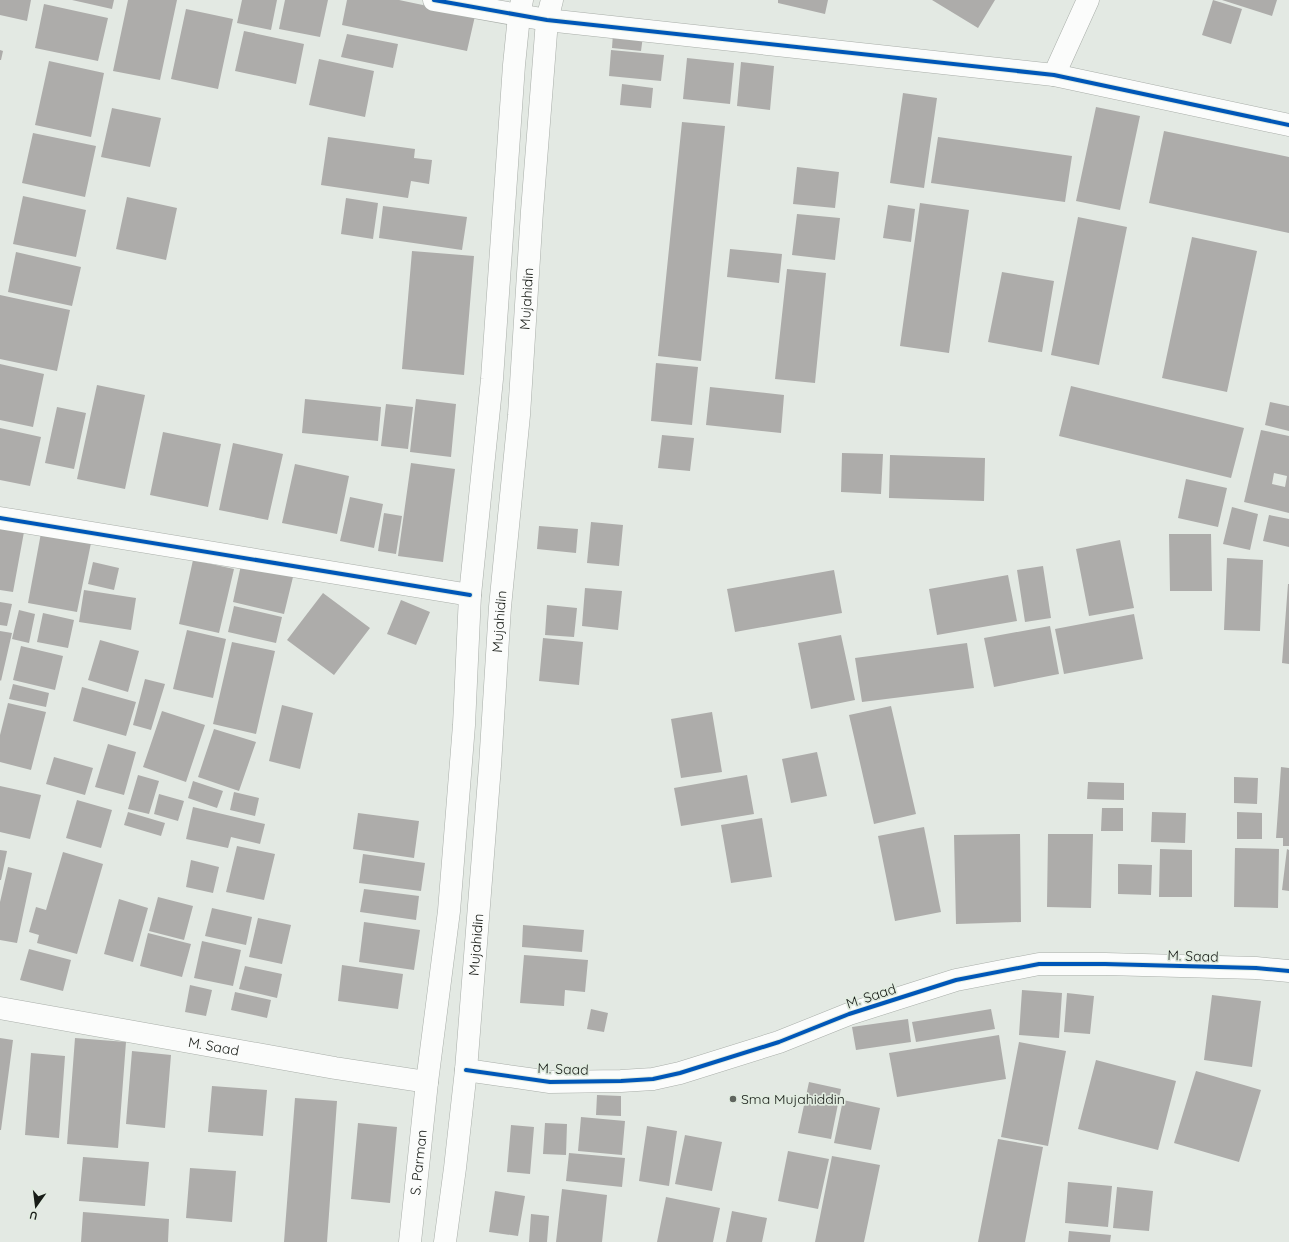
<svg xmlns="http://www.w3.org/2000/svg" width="1289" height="1242" viewBox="0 0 1289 1242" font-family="Quicksand,sans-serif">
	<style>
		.building { fill: #adacaa; fill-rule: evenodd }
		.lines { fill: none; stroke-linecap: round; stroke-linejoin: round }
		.minor-casing { stroke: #a9aea9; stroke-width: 23 }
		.major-casing { stroke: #a9aea9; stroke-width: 23 }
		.minor { stroke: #fbfcfb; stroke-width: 22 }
		.major { stroke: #fbfcfb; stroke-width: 22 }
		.cycleway-casing { stroke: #e1ece0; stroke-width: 6 }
		.cycleway { stroke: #0057b8; stroke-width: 4 }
		.poi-dot { fill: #5f645e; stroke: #e1ece0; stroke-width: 1.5 }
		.labels { text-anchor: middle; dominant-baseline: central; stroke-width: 3.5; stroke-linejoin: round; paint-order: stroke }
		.street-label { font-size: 14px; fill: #181c17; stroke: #e1ece0 }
		.poi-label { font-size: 14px; fill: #181c17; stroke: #e1ece0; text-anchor: start }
	</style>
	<rect width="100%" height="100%" fill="#e3e9e3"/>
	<path class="building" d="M 0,0 L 31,0 L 27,21 L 0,15 Z
		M 72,0 L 114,0 L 112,9 Z
		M 128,0 L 177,0 L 160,80 L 113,71 Z
		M 242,0 L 277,0 L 271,30 L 237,23 Z
		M 285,0 L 328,0 L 320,37 L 279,29 Z
		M 347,0 L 399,0 L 475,16 L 467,51 L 342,25 Z
		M 778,0 L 828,0 L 825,14 L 778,3 Z
		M 932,0 L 995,0 L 978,28 Z
		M 1213,0 L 1242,9 L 1231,44 L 1202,35 Z
		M 1222,0 L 1277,0 L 1272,16 Z
		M 44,4 L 108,18 L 98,61 L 35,48 Z
		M 186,9 L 233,19 L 218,89 L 171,79 Z
		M 244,31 L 304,44 L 296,84 L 235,71 Z
		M 613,33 L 643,36 L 641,51 L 612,48 Z
		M 347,34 L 398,44 L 393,68 L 341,57 Z
		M 0,50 L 3,51 L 1,60 L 0,60 Z
		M 611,50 L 664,55 L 661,81 L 609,76 Z
		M 687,58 L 734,63 L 730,104 L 683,99 Z
		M 319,59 L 374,71 L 365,117 L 309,105 Z
		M 49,61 L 104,73 L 91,137 L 35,125 Z
		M 741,62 L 774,66 L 770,110 L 737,106 Z
		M 622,84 L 653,88 L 651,108 L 620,105 Z
		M 903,93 L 937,98 L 924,188 L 890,183 Z
		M 1096,107 L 1140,116 L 1120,210 L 1076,201 Z
		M 112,108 L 161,118 L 150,167 L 101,157 Z
		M 682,122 L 725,126 L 701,361 L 658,356 Z
		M 1164,131 L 1289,157 L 1289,233 L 1149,203 Z
		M 33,133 L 96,146 L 85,197 L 22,183 Z
		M 328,137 L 415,149 L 414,158 L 432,160 L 429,184 L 411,181 L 408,198 L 321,185 Z
		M 938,137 L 1072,156 L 1065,202 L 931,183 Z
		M 797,167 L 839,172 L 835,208 L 793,204 Z
		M 23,196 L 86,210 L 76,257 L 13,244 Z
		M 127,197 L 177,208 L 166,260 L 116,249 Z
		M 346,198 L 378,203 L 373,239 L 341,234 Z
		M 920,203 L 969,210 L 949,353 L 900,346 Z
		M 888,205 L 915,209 L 911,242 L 883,238 Z
		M 383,206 L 467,217 L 462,250 L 379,238 Z
		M 797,214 L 840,218 L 835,260 L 792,255 Z
		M 1078,217 L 1127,227 L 1099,365 L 1051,355 Z
		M 1192,237 L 1257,251 L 1227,392 L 1162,378 Z
		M 730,249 L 782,254 L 779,283 L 727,277 Z
		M 412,251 L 474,256 L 464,375 L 402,369 Z
		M 16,252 L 81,267 L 72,306 L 8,292 Z
		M 787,269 L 826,273 L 815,383 L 775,379 Z
		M 1002,272 L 1054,281 L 1042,352 L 988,342 Z
		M 0,295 L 70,310 L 57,371 L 0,359 Z
		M 656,363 L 698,367 L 692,425 L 651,421 Z
		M 0,364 L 44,374 L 33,427 L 0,420 Z
		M 97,385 L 145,395 L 125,489 L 77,479 Z
		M 1071,386 L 1244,428 L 1231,478 L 1059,436 Z
		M 710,387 L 784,395 L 781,433 L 706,425 Z
		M 305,399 L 381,407 L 378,441 L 302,433 Z
		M 416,399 L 456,404 L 451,457 L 410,452 Z
		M 1270,402 L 1289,406 L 1289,431 L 1265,425 Z
		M 386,404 L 413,407 L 408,449 L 381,446 Z
		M 57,407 L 86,413 L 74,469 L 45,463 Z
		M 0,428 L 41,437 L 30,486 L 0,480 Z
		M 1261,430 L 1289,436 L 1289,513 L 1244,502 ZM 1274,473 L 1287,476 L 1285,487 L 1272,484 Z
		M 163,432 L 221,444 L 208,507 L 150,495 Z
		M 662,435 L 694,438 L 690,471 L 658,468 Z
		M 233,443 L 283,454 L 268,520 L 219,510 Z
		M 842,453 L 883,454 L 881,494 L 841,492 Z
		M 890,455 L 985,458 L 984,501 L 889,498 Z
		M 411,463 L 455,469 L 443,562 L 398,556 Z
		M 295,464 L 349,476 L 337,534 L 282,523 Z
		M 1186,479 L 1227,488 L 1218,527 L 1178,518 Z
		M 350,497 L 383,504 L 374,548 L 340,541 Z
		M 1232,507 L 1258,514 L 1250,550 L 1223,544 Z
		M 384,513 L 402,516 L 396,554 L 378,551 Z
		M 1269,515 L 1289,519 L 1289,547 L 1263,541 Z
		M 591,522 L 623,525 L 619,566 L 587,563 Z
		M 539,526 L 578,529 L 576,553 L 537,549 Z
		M 0,527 L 24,532 L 13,592 L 0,590 Z
		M 41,533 L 91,543 L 77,612 L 28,603 Z
		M 1169,534 L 1211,534 L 1212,591 L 1170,591 Z
		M 1120,540 L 1134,608 L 1089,616 L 1076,549 Z
		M 1227,558 L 1263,560 L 1260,631 L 1224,630 Z
		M 193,560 L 234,569 L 219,633 L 179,624 Z
		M 93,562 L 119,568 L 114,590 L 88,584 Z
		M 241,565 L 293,577 L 284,614 L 233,602 Z
		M 1043,566 L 1051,618 L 1025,622 L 1017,570 Z
		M 834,570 L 842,613 L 735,632 L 727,589 Z
		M 1008,575 L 1017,621 L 937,635 L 929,589 Z
		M 1288,584 L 1289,584 L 1289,664 L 1282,663 Z
		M 585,588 L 622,591 L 618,630 L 582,626 Z
		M 84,590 L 136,598 L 131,630 L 79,622 Z
		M 323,593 L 370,628 L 334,675 L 287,640 Z
		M 401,600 L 430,612 L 416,645 L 387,634 Z
		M 0,602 L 12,604 L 7,626 L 0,625 Z
		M 547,605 L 577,608 L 574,637 L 545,635 Z
		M 234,606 L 282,617 L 276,643 L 228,632 Z
		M 19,610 L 35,614 L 29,643 L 12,639 Z
		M 43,613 L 74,620 L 68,648 L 37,642 Z
		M 1134,614 L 1143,659 L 1064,674 L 1055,629 Z
		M 1050,626 L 1059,674 L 994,687 L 984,638 Z
		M 187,630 L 226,639 L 213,698 L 173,689 Z
		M 0,631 L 12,633 L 1,681 L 0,680 Z
		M 841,635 L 855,700 L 811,709 L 798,643 Z
		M 543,638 L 583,642 L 579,685 L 539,681 Z
		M 100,640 L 139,651 L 128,692 L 88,680 Z
		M 232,642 L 275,651 L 256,734 L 213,724 Z
		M 967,643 L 974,688 L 862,702 L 855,658 Z
		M 21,646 L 63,656 L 55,690 L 13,680 Z
		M 145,679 L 165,684 L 151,730 L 133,725 Z
		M 13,684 L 49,693 L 46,707 L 9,699 Z
		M 82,687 L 136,702 L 126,736 L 73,721 Z
		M 8,703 L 46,712 L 31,770 L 0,762 L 0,735 Z
		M 282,705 L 313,713 L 300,769 L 269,761 Z
		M 891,706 L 916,814 L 874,824 L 849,715 Z
		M 162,711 L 205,725 L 186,782 L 143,767 Z
		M 712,712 L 722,772 L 681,778 L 671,719 Z
		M 214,729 L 256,742 L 239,791 L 198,777 Z
		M 108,744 L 136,752 L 124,795 L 95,787 Z
		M 817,752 L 827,796 L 791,803 L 782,759 Z
		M 54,757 L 93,768 L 85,795 L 46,784 Z
		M 1281,767 L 1289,768 L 1289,846 L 1283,846 L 1283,838 L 1276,838 Z
		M 138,775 L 159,781 L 149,814 L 128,809 Z
		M 747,775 L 754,814 L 681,826 L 674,788 Z
		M 1234,777 L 1258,778 L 1257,804 L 1234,803 Z
		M 193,781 L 223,791 L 217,808 L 188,798 Z
		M 1088,782 L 1124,783 L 1124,800 L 1087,799 Z
		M 0,786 L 41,795 L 30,839 L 0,832 Z
		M 234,792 L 259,798 L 255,816 L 230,810 Z
		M 159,794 L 184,801 L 178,821 L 154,814 Z
		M 77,800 L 112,810 L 101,848 L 66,838 Z
		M 193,807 L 265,824 L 260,844 L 231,837 L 228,848 L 186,839 Z
		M 1102,808 L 1123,808 L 1123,831 L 1101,831 Z
		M 128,812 L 165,823 L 161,836 L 124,825 Z
		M 1152,812 L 1186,813 L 1185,843 L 1151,842 Z
		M 1237,812 L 1262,813 L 1262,839 L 1237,839 Z
		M 358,813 L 419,821 L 414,858 L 353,849 Z
		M 762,818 L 772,877 L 731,883 L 721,825 Z
		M 924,827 L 941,912 L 895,921 L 878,836 Z
		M 1020,834 L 1021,922 L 956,924 L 954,835 Z
		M 1048,834 L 1093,834 L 1091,908 L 1047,907 Z
		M 237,846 L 275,854 L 264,900 L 226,892 Z
		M 1235,848 L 1279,849 L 1278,908 L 1234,907 Z
		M 1160,849 L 1192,850 L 1192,897 L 1159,897 Z
		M 1287,849 L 1289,850 L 1289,891 L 1282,890 Z
		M 0,850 L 7,851 L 1,880 L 0,880 Z
		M 63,852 L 103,864 L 77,954 L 37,943 L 39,935 L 29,932 L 36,907 L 46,910 Z
		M 363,854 L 425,863 L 421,891 L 359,883 Z
		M 191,860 L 219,867 L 213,893 L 186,887 Z
		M 1118,864 L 1152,865 L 1151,895 L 1118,894 Z
		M 8,867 L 32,873 L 17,943 L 0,940 L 0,902 Z
		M 364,889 L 419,896 L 416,920 L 360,912 Z
		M 158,897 L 193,906 L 184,940 L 149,931 Z
		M 119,899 L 148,908 L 133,962 L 104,954 Z
		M 212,908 L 252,917 L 246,945 L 205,936 Z
		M 258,918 L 291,925 L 282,964 L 249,957 Z
		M 364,922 L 420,930 L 414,970 L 359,962 Z
		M 523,925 L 584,930 L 582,952 L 522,947 Z
		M 148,933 L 191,944 L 182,977 L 140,966 Z
		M 202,941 L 241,950 L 233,986 L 194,978 Z
		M 29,949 L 71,960 L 63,991 L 20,980 Z
		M 524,955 L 588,960 L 585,992 L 565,990 L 564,1006 L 520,1003 Z
		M 342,965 L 403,974 L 398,1009 L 338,1001 Z
		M 245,966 L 282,974 L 277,998 L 239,989 Z
		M 190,985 L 212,990 L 206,1016 L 185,1012 Z
		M 1022,990 L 1062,993 L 1059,1038 L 1019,1035 Z
		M 235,992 L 271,1000 L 267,1018 L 231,1010 Z
		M 1067,993 L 1094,996 L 1090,1034 L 1064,1032 Z
		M 1212,995 L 1261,1001 L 1252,1067 L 1204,1060 Z
		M 591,1009 L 608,1013 L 604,1032 L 587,1029 Z
		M 991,1009 L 995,1029 L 916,1042 L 912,1022 Z
		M 908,1019 L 911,1042 L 856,1050 L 852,1027 Z
		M 999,1035 L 1006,1079 L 897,1097 L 889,1053 Z
		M 0,1038 L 13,1040 L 1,1130 L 0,1130 Z
		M 75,1038 L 126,1042 L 118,1148 L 67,1144 Z
		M 1019,1042 L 1066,1051 L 1048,1146 L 1001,1137 Z
		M 132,1051 L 171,1055 L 165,1128 L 126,1124 Z
		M 31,1053 L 65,1056 L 59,1138 L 25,1135 Z
		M 1096,1060 L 1176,1081 L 1158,1150 L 1078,1129 Z
		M 1196,1071 L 1261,1090 L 1239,1162 L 1174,1143 Z
		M 809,1082 L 841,1089 L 831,1139 L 798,1133 Z
		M 212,1086 L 267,1090 L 263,1136 L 208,1132 Z
		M 597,1095 L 621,1096 L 621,1116 L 596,1115 Z
		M 295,1098 L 337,1101 L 327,1242 L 284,1242 Z
		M 843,1100 L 880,1108 L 871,1150 L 834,1143 Z
		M 581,1117 L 625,1121 L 622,1155 L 578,1151 Z
		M 358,1123 L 397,1127 L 390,1203 L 351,1199 Z
		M 545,1123 L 567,1124 L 566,1155 L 543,1154 Z
		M 511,1125 L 534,1127 L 530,1174 L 507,1172 Z
		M 647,1126 L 677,1131 L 669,1186 L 639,1181 Z
		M 685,1135 L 722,1142 L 712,1191 L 675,1184 Z
		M 998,1139 L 1043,1147 L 1025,1242 L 978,1242 Z
		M 788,1151 L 829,1159 L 818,1209 L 778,1201 Z
		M 569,1153 L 625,1158 L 622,1187 L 566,1181 Z
		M 832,1156 L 880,1165 L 864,1242 L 815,1242 Z
		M 83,1157 L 149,1162 L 145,1206 L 79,1201 Z
		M 190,1168 L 236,1171 L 232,1222 L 186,1218 Z
		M 1068,1182 L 1112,1186 L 1108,1227 L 1065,1223 Z
		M 1117,1187 L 1153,1191 L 1149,1231 L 1113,1228 Z
		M 562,1189 L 607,1195 L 602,1242 L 556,1242 Z
		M 495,1191 L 525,1196 L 518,1236 L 489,1232 Z
		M 666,1197 L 720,1208 L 713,1242 L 657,1242 Z
		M 732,1211 L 767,1218 L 762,1242 L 726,1242 Z
		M 83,1212 L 169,1219 L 168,1242 L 81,1242 Z
		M 531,1214 L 549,1216 L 547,1242 L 529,1242 Z
		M 1069,1231 L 1111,1235 L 1110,1242 L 1068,1242 Z"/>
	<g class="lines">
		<defs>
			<g id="minor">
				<path d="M 434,0 L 547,20 L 1054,75 L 1289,125"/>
				<path d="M 1054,75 L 1088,0"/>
				<path d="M 0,518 L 470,595"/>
				<path id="s1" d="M 0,1008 L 335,1068 L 427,1082"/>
				<path d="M 466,1070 L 550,1082 L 621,1081 L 653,1079 L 680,1073 L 779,1042 L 849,1014 L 956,980 L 1039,964 L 1105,964 L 1256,968 L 1289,971"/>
			</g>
			<g id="major">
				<path id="s2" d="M 410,1242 L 427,1082 L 449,911 L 464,725 L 470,595 L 492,379 L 514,65 L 519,16 L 522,0"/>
				<path id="s3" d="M 445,1242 L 455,1168 L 466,1070 L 490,766 L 500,607 L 519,415 L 532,211 L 544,59 L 547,20 L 552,0"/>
			</g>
		</defs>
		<use href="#minor" class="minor-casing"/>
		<use href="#major" class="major-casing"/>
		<use href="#minor" class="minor"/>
		<use href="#major" class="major"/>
		<defs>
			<path id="cycleway" d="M 434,0 L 547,20 L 1054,75 L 1289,125
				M 0,518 L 470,595
				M 466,1070 L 550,1082 L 621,1081 L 653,1079 L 680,1073 L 779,1042 L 849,1014 L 956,980 L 1039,964 L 1105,964 L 1256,968 L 1289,971"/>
		</defs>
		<use href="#cycleway" class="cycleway-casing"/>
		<use href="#cycleway" class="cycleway"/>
	</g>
	<circle class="poi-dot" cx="733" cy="1099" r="4"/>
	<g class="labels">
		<g class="street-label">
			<text stroke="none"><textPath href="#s3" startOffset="947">Mujahidin</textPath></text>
			<text stroke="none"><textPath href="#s3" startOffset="623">Mujahidin</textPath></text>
			<text stroke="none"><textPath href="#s3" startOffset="299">Mujahidin</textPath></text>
			<text transform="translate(1193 956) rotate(2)">M. Saad</text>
			<text transform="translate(871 996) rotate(-18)">M. Saad</text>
			<text stroke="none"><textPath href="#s1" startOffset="217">M. Saad</textPath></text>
			<text transform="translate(563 1069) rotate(2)">M. Saad</text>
			<text stroke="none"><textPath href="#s2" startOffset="80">S. Parman</textPath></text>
		</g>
		<g class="poi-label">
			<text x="741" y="1099">Sma Mujahiddin</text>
		</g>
	</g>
	<g transform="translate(36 1206) rotate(194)" stroke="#e1ece0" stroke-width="3" paint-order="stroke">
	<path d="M0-3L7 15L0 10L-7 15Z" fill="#181c17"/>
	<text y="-6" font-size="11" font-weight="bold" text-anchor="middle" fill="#181c17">U</text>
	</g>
</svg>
